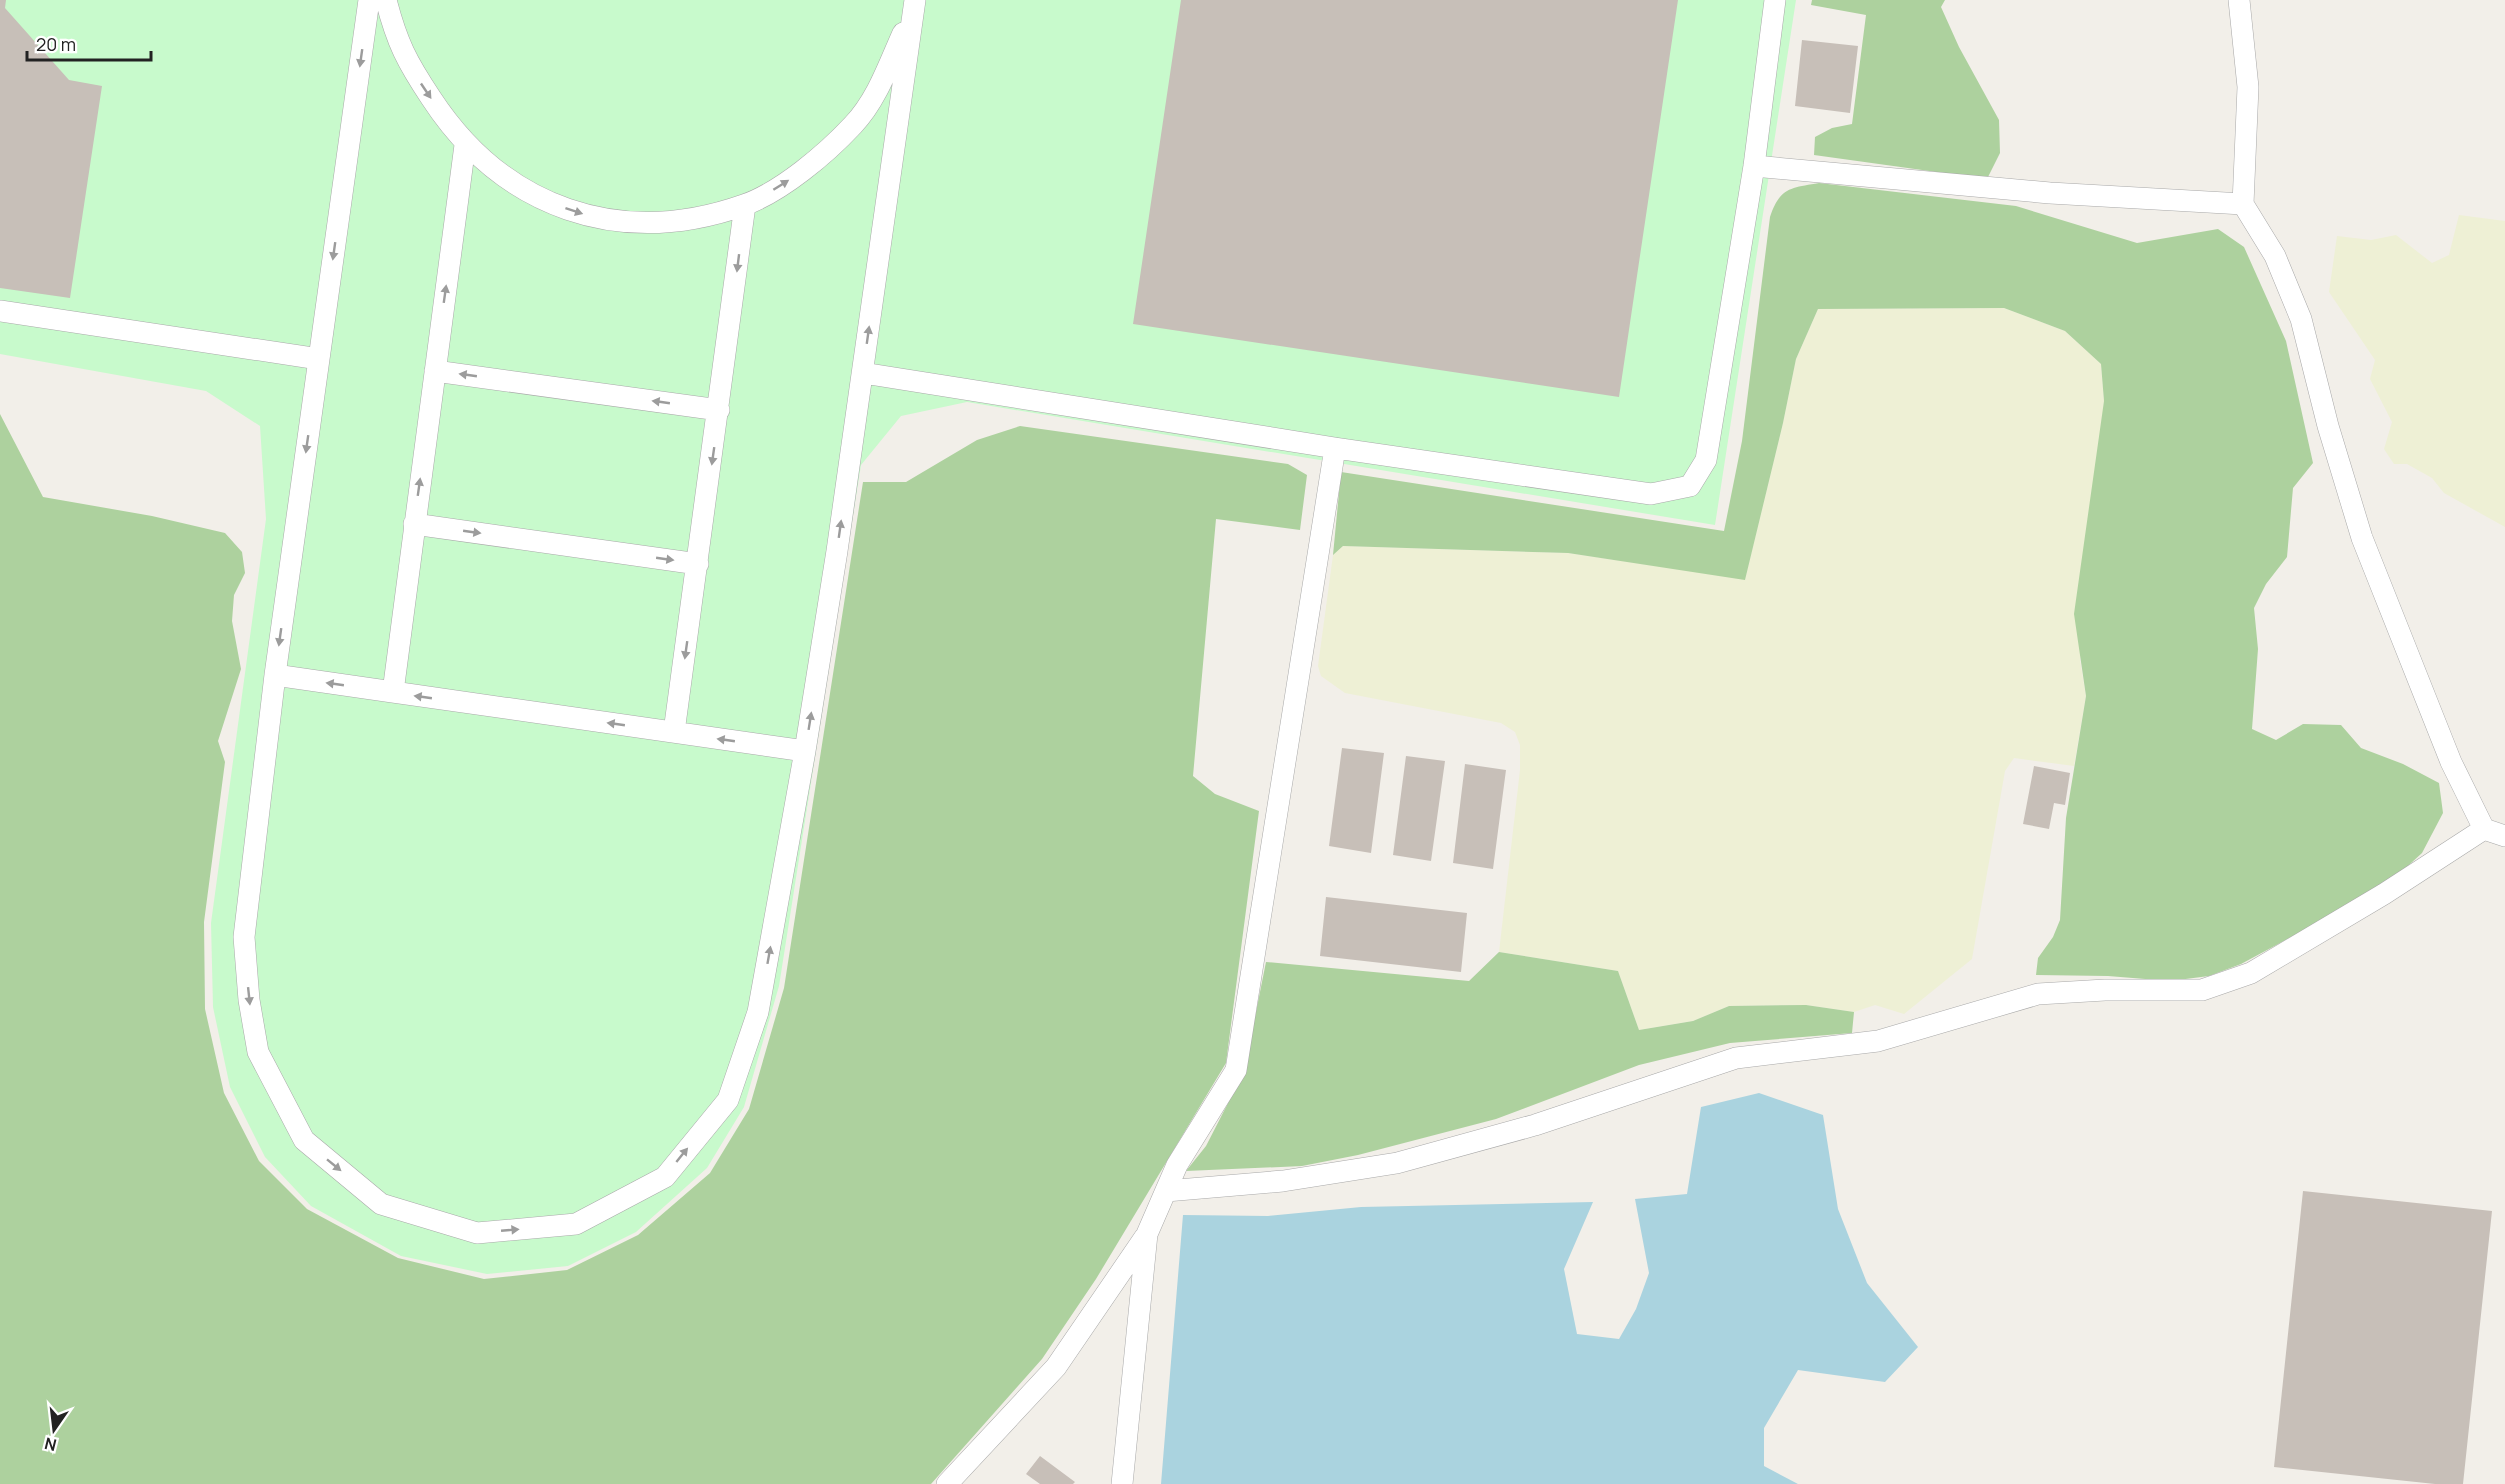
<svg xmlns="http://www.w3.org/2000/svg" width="2505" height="1484" viewBox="0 0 2505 1484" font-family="Manrope,sans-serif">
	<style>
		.farmland { fill: #eef0d5 }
		.forest { fill: #add19e }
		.park { fill: #c8facc }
		.water { fill: #aad3df }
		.building { fill: #c7bfb8 }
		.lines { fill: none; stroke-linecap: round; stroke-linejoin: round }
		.lane-casing { stroke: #a9a9a9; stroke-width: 22 }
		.lane { stroke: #fff; stroke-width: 21 }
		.oneway { fill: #9c9c9c }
	</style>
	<rect width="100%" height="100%" fill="#f2efe9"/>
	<path class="farmland" d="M 2459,215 L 2505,221 L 2505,527 L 2444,493 L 2432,478 L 2407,464 L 2394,464 L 2384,449 L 2392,422 L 2370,379 L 2375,360 L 2329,292 L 2337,236 L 2371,240 L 2396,235 L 2432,263 L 2449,255 Z
		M 2004,308 L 2065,331 L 2101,364 L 2104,401 L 2080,660 L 2086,696 L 2074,766 L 2014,758 L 2005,771 L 1972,959 L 1904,1014 L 1875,1005 L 1854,1012 L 1806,1005 L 1729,1006 L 1693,1021 L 1639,1030 L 1618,971 L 1499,952 L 1520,770 L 1520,745 L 1515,732 L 1501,723 L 1345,693 L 1321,676 L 1318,666 L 1333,555 L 1343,546 L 1568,553 L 1745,579 L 1783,423 L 1796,359 L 1818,309 Z"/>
	<path class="forest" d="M 1812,0 L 1945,0 L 1941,7 L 1959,47 L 1999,120 L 2000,153 L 1987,179 L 1814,155 L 1815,137 L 1832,128 L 1852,124 L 1866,15 L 1811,5 Z
		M 1819,183 L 2016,206 L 2137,243 L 2218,229 L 2244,247 L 2286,341 L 2313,463 L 2293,488 L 2287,557 L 2266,584 L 2254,608 L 2258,649 L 2252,729 L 2276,740 L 2303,724 L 2341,725 L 2361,748 L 2403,764 L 2439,783 L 2443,813 L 2422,853 L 2386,886 L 2241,964 L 2209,976 L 2170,981 L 2108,976 L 2036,975 L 2038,958 L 2053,937 L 2060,920 L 2066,818 L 2086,696 L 2074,614 L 2104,401 L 2101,364 L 2065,331 L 2004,308 L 1818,309 L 1796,359 L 1783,423 L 1745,580 L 1568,553 L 1343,546 L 1333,555 L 1341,472 L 1724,531 L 1742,441 L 1770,217 C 1780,187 1791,188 1819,183 Z
		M 0,414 L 43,497 L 152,516 L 225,533 L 242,552 L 245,573 L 234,595 L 232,621 L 241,669 L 218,741 L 225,762 L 204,922 L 205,1009 L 224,1093 L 259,1161 L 307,1209 L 398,1258 L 484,1279 L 567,1270 L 638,1235 L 710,1173 L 749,1109 L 784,988 L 863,482 L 906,482 L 977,440 L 1020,426 L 1288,464 L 1307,475 L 1300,530 L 1216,519 L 1193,776 L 1215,794 L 1259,811 L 1226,1063 L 1096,1279 L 1042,1359 L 931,1484 L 0,1484 Z
		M 1499,952 L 1618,971 L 1639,1030 L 1693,1021 L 1729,1006 L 1806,1005 L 1854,1012 L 1852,1033 L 1730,1043 L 1639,1065 L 1496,1119 L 1358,1155 L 1302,1166 L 1186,1171 L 1206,1146 L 1244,1072 L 1266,962 L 1469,981 Z"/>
	<path class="park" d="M 0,0 L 1796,0 L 1715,525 L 967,402 L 901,416 L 861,465 L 779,986 L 744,1107 L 707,1168 L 636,1232 L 568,1266 L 487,1274 L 401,1256 L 311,1206 L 265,1157 L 230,1087 L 213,1007 L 211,923 L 266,519 L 260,426 L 206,391 L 0,354 Z"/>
	<path class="water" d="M 1759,1093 L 1823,1115 L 1838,1209 L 1867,1283 L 1918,1347 L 1885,1382 L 1798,1370 L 1764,1428 L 1764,1466 L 1798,1484 L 1161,1484 L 1183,1215 L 1268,1216 L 1361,1207 L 1593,1202 L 1564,1269 L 1577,1334 L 1619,1339 L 1636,1309 L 1649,1273 L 1635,1199 L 1687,1194 L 1701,1107 Z"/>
	<path class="building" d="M 0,0 L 6,0 L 5,8 L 69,80 L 102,86 L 70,298 L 0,288 Z
		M 1181,0 L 1678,0 L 1619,397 L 1133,324 Z
		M 1802,40 L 1858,46 L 1850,113 L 1795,106 Z
		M 1342,748 L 1384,753 L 1371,853 L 1329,846 Z
		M 1406,756 L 1445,761 L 1431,861 L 1393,855 Z
		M 1465,764 L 1506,770 L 1493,869 L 1453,863 Z
		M 2034,766 L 2070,773 L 2065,805 L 2054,803 L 2049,829 L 2023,824 Z
		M 1326,897 L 1467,913 L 1461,972 L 1320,956 Z
		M 2303,1191 L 2492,1211 L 2463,1484 L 2435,1484 L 2274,1467 Z
		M 1040,1456 L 1075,1482 L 1073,1484 L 1040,1484 L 1026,1474 Z"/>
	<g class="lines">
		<defs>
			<path id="lane" d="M 369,0 L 275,675 L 244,937 L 249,1000 L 258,1052 L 304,1140 L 381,1204 L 477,1233 L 576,1224 L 665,1177 L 728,1100 L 758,1012 L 805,751 L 837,551 L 915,0
				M 386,0 C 397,43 407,62 431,98 C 503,208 619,249 744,205 C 781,192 826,154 853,125 C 877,100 889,64 903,33
				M 2239,0 L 2248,87 L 2243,204 L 2275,256 L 2301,319 L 2328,426 L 2362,538 L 2451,762 L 2484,829
				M 465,145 L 393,692 L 805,751
				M 1754,166 L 2050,193 L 2243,204
				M 0,311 L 319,359
				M 435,371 L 719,410
				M 863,373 L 1335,448 L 1651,494 L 1690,486 L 1706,460 L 1754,166 L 1775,0
				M 414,524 L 698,564
				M 275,675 L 393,692
				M 674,732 L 745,205
				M 1166,1191 L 1283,1181 L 1397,1163 L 1535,1125 L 1736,1058 L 1878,1041 L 2038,994 L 2105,990 L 2202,990 L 2251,973 L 2384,894 L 2484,829 L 2505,836
				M 947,1484 L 1056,1367 L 1145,1237
				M 1122,1484 L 1147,1234 L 1177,1165 L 1236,1070 L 1335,448"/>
		</defs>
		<use href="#lane" class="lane-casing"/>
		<use href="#lane" class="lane"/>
	</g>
	<defs><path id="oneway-solid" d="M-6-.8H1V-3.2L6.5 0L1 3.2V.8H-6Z" transform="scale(1.5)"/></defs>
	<g class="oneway">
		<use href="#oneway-solid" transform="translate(361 58) rotate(98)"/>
		<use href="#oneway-solid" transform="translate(426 91) rotate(56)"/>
		<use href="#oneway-solid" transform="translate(781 185) rotate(-32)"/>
		<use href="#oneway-solid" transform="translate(574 211) rotate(18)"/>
		<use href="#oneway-solid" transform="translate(334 251) rotate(98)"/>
		<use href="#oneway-solid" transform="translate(738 263) rotate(97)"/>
		<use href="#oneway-solid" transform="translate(445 294) rotate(-82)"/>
		<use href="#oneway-solid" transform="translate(868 335) rotate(-82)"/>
		<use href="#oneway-solid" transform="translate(468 375) rotate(-172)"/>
		<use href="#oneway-solid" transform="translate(661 402) rotate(-172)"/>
		<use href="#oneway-solid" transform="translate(307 444) rotate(98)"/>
		<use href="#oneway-solid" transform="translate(713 456) rotate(98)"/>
		<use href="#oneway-solid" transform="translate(419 487) rotate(-82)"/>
		<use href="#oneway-solid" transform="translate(840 529) rotate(-82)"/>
		<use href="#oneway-solid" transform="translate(472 532) rotate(8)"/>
		<use href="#oneway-solid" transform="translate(665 559) rotate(8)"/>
		<use href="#oneway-solid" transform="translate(280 637) rotate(98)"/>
		<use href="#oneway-solid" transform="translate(686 650) rotate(98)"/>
		<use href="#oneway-solid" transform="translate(335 684) rotate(-172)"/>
		<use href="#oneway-solid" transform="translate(423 697) rotate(-172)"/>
		<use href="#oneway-solid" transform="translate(810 721) rotate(-81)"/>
		<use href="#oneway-solid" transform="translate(616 724) rotate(-172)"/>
		<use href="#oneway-solid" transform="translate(726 740) rotate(-172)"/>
		<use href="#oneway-solid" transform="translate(769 955) rotate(-80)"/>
		<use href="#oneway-solid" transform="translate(249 996) rotate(84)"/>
		<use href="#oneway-solid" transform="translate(682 1155) rotate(-51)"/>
		<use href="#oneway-solid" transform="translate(334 1165) rotate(39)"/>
		<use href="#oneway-solid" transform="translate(510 1230) rotate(-5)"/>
	</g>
	<g transform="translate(54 1430) rotate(194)" stroke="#ffffff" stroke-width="4.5" paint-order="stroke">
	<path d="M0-4.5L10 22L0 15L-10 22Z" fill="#222222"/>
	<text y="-9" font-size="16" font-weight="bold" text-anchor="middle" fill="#222222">N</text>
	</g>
	<path d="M27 51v9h124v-9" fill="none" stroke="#222222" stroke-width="3"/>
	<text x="36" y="51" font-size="18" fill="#222222" stroke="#ffffff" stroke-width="4.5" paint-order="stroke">20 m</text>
</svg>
